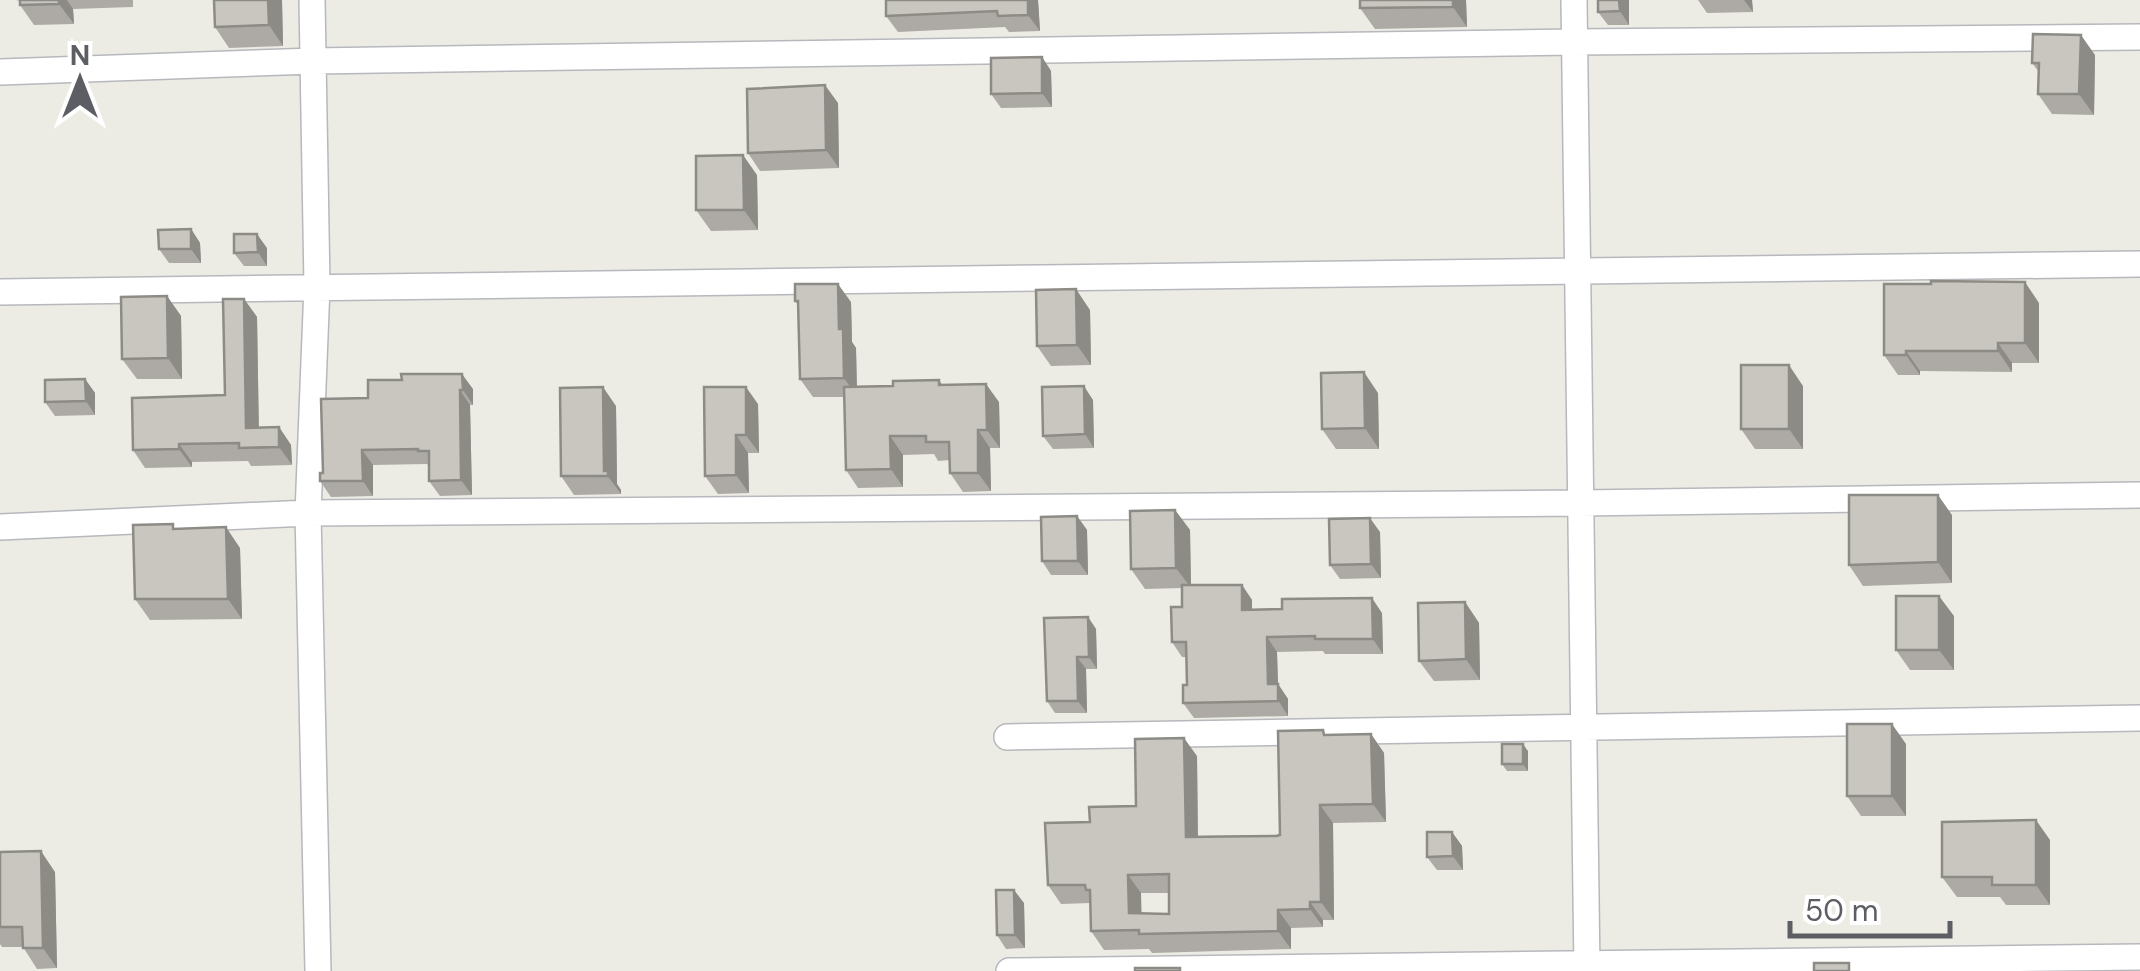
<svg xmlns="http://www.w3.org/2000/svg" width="2140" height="971" viewBox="0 0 2140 971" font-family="'DM Sans',sans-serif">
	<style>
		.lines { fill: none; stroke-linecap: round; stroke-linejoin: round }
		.minor-casing { stroke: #b6b8bd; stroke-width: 28 }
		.minor { stroke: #fff; stroke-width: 25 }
		.wall { fill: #adaaa5; fill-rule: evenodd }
		.shaded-wall { fill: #8d8b86 }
		.building { fill: #c9c6c0; stroke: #8d8b86; stroke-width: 2.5; fill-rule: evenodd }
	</style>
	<rect width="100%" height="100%" fill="#edece4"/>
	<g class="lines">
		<defs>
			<path id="minor" d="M 312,0 L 317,286 L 308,513 L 318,971
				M 1574,0 L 1587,971
				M 0,72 L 314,61 L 1574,42 L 2140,37
				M 0,292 C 713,279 1427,276 2140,264
				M 0,527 L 308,513 L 1580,503 L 2140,495
				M 1007,737 L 2140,718
				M 1009,971 L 2140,957"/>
		</defs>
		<use href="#minor" class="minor-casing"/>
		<use href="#minor" class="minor"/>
	</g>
	<path class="wall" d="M 16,0 L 133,0 L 133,7 L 73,9 L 74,24 L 34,25 L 20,5 L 20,1 Z
		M 282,0 L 283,46 L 229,48 L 215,27 Z
		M 886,0 L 1038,0 L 1040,31 L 1009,32 L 1005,27 L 898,32 L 886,16 Z
		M 1466,0 L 1467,27 L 1375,29 L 1360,8 Z
		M 1598,0 L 1629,0 L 1629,25 L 1608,25 L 1598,12 Z
		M 1698,0 L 1752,0 L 1753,12 L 1707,13 Z
		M 2095,55 L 2094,115 L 2052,114 L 2038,94 L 2039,72 L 2032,63 Z
		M 1042,57 L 1051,71 L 1052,107 L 1001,108 L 991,94 Z
		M 838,103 L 839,168 L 760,171 L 748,153 Z
		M 757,175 L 758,230 L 711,231 L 696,210 Z
		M 191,229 L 200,243 L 201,263 L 169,263 L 159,249 Z
		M 267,248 L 267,266 L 244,266 L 234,253 Z
		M 167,296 L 181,316 L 182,379 L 137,379 L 122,359 Z
		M 244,299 L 257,317 L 259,428 L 279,427 L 291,445 L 292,465 L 251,466 L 248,461 L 192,462 L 192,467 L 145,468 L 133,450 L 225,395 Z
		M 795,301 L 851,302 L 852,342 L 856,348 L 857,386 L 893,386 L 939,380 L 942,384 L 999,402 L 1000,448 L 990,448 L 991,491 L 963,492 L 950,473 L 950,460 L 938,461 L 934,454 L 903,455 L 903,487 L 858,488 L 846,470 L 844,397 L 813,397 L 800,379 L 798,305 Z
		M 2039,303 L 2039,363 L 2012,363 L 2012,372 L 1920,371 L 1920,375 L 1898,375 L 1884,355 Z
		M 1090,310 L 1091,365 L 1051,366 L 1037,346 Z
		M 85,379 L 95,393 L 95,415 L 55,416 L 45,402 Z
		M 1803,386 L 1803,449 L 1755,449 L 1741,429 Z
		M 473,389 L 473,405 L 470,405 L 472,495 L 440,496 L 429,481 L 429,466 L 427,464 L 373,465 L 373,496 L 331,497 L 320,481 L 323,473 L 368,398 Z
		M 1378,393 L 1379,449 L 1336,449 L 1322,429 Z
		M 1093,400 L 1094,448 L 1053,449 L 1043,436 Z
		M 758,404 L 759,453 L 748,453 L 749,493 L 718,494 L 705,476 Z
		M 616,406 L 617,484 L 621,490 L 621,494 L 574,495 L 561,476 Z
		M 1175,510 L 1190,530 L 1191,585 L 1242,585 L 1252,600 L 1252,610 L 1382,613 L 1383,654 L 1325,654 L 1323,651 L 1277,652 L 1278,684 L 1288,699 L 1288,716 L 1194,718 L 1183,703 L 1187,685 L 1186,657 L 1182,657 L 1172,642 L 1182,607 L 1182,588 L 1145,589 L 1131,569 Z
		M 1952,515 L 1952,583 L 1863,586 L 1849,565 Z
		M 1077,516 L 1087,530 L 1088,575 L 1051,575 L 1042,561 Z
		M 176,529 L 240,548 L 242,619 L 150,620 L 135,599 Z
		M 1380,532 L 1381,578 L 1340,579 L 1330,565 Z
		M 1465,602 L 1479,623 L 1480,680 L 1434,681 L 1419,661 Z
		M 1954,616 L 1954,670 L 1910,670 L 1896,650 Z
		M 1088,617 L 1096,629 L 1097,669 L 1086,669 L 1087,713 L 1055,713 L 1047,701 Z
		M 1371,734 L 1384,753 L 1386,822 L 1333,823 L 1334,920 L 1323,920 L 1323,927 L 1291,928 L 1291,949 L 1152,953 L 1149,949 L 1104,950 L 1091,931 L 1091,903 L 1061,904 L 1048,885 L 1090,822 L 1136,806 L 1197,756 L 1198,836 L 1280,835 L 1327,735 ZM 1141,893 L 1169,893 L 1169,914 L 1141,913 Z
		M 1906,744 L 1906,816 L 1861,816 L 1847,796 Z
		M 1528,751 L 1528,771 L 1507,771 L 1502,764 Z
		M 1452,832 L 1462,846 L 1463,870 L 1437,870 L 1427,857 Z
		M 2050,840 L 2050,905 L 2006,905 L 2000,897 L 1957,897 L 1942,877 Z
		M 0,852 L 55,872 L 57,968 L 37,969 L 23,947 L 2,947 L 0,944 Z
		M 1024,903 L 1025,948 L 1006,949 L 997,935 Z"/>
	<path class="shaded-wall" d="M 59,0 L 67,0 L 73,9 L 74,24 L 59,4 Z
		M 268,0 L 282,0 L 283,46 L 269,25 Z
		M 1028,0 L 1038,0 L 1040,31 L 1028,15 Z
		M 1453,0 L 1466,0 L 1467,27 L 1453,7 Z
		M 1619,0 L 1629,0 L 1629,25 L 1620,11 Z
		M 1744,0 L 1752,0 L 1753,12 Z
		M 2081,35 L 2095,55 L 2094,115 L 2079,94 Z
		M 1042,57 L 1051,71 L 1052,107 L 1042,93 Z
		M 825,85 L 838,103 L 839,168 L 826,150 Z
		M 743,155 L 757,175 L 758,230 L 744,210 Z
		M 191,229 L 200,243 L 201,263 L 191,249 Z
		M 257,234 L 267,248 L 267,266 L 258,252 Z
		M 2025,282 L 2039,303 L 2039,363 L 2025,343 Z
		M 838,284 L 851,302 L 852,342 L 856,348 L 857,397 L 844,378 L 839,329 Z
		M 1076,289 L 1090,310 L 1091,365 L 1077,345 Z
		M 167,296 L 181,316 L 182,379 L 168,358 Z
		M 244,299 L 257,317 L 259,446 L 246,428 Z
		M 1998,343 L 2012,363 L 2012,372 L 1998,351 Z
		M 1906,351 L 1920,371 L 1920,375 L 1906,355 Z
		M 1789,365 L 1803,386 L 1803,449 L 1789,429 Z
		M 1364,372 L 1378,393 L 1379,449 L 1365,428 Z
		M 462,374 L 473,389 L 473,405 L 463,390 Z
		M 85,379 L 95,393 L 95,415 L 86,401 Z
		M 986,384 L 999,402 L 1000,448 L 987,430 Z
		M 1084,386 L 1093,400 L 1094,448 L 1085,434 Z
		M 603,387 L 616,406 L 617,484 L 621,490 L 621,494 L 604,471 Z
		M 746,387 L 758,404 L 759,453 L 746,435 Z
		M 460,390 L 470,405 L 472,495 L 461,480 Z
		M 279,427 L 291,445 L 292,465 L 279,447 Z
		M 978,430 L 990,448 L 991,491 L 978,473 Z
		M 736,435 L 748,453 L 749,493 L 736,475 Z
		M 890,436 L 903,455 L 903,487 L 891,469 Z
		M 179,444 L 192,462 L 192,467 L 179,449 Z
		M 362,450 L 373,465 L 373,496 L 363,481 Z
		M 1938,495 L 1952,515 L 1952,583 L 1938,562 Z
		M 1175,510 L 1190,530 L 1191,588 L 1176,568 Z
		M 1077,516 L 1087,530 L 1088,575 L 1078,561 Z
		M 1370,518 L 1380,532 L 1381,578 L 1371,564 Z
		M 226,527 L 240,548 L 242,619 L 228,599 Z
		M 1242,585 L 1252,600 L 1252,625 L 1242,610 Z
		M 1939,596 L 1954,616 L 1954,670 L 1939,650 Z
		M 1372,598 L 1382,613 L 1383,654 L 1373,639 Z
		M 1465,602 L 1479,623 L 1480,680 L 1466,659 Z
		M 1088,617 L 1096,629 L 1097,669 L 1089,657 Z
		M 1267,637 L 1277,652 L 1278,684 L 1288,699 L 1288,716 L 1268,684 Z
		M 1077,657 L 1086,669 L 1087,713 L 1078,701 Z
		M 1892,724 L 1906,744 L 1906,816 L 1892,796 Z
		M 1371,734 L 1384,753 L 1386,822 L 1373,804 Z
		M 1184,738 L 1197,756 L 1198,855 L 1186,837 Z
		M 1523,744 L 1528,751 L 1528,771 L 1523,764 Z
		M 1320,805 L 1333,823 L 1334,920 L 1321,902 Z
		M 2036,820 L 2050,840 L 2050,905 L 2036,885 Z
		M 1452,832 L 1462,846 L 1463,870 L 1453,856 Z
		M 41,851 L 55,872 L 57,968 L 43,948 Z
		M 1128,875 L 1141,893 L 1142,931 L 1129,913 Z
		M 1014,890 L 1024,903 L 1025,948 L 1015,935 Z
		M 1310,902 L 1323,920 L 1323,927 L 1310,909 Z
		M 1278,910 L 1291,928 L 1291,949 L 1278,931 Z"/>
	<path class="building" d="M 20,0 L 59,0 L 59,4 L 20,5 Z
		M 214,0 L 268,0 L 269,25 L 215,27 Z
		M 886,0 L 1028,0 L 1028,15 L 998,16 L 997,11 L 886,16 Z
		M 1360,0 L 1453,0 L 1453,7 L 1360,8 Z
		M 1598,0 L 1619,0 L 1620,11 L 1598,12 Z
		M 2033,34 L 2081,35 L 2079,94 L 2038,94 L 2039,63 L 2032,63 Z
		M 1042,57 L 1042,93 L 991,94 L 991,58 Z
		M 825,85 L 826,150 L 748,153 L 747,89 Z
		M 743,155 L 744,210 L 696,210 L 696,156 Z
		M 191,229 L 191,249 L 159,249 L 158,230 Z
		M 234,234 L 257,234 L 258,252 L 234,253 Z
		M 1931,281 L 2025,282 L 2025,343 L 1998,343 L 1998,351 L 1906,351 L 1906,355 L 1884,355 L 1884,284 L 1931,284 Z
		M 795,284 L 838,284 L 839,329 L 843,329 L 844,378 L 800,379 L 798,301 L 795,301 Z
		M 1076,289 L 1077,345 L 1037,346 L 1036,290 Z
		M 167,296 L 168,358 L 122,359 L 121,297 Z
		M 223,299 L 244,299 L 246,428 L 279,427 L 279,447 L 239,448 L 239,443 L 179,444 L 179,449 L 133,450 L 132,398 L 225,395 Z
		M 1741,365 L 1789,365 L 1789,429 L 1741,429 Z
		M 1364,372 L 1365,428 L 1322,429 L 1321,373 Z
		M 401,374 L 462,374 L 463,390 L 460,390 L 461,480 L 429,481 L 429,451 L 418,451 L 418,449 L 362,450 L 363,481 L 320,481 L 320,473 L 323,473 L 321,399 L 368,398 L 368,380 L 402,380 Z
		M 85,379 L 86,401 L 45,402 L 45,380 Z
		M 939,380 L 939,385 L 986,384 L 987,430 L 978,430 L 978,473 L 950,473 L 949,442 L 926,442 L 926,436 L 890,436 L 891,469 L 846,470 L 844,387 L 893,386 L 893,381 Z
		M 1084,386 L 1085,434 L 1043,436 L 1042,387 Z
		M 603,387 L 604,471 L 608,471 L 608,476 L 561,476 L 560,388 Z
		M 704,387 L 746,387 L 746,435 L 736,435 L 736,475 L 705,476 Z
		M 1849,495 L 1938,495 L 1938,562 L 1849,565 Z
		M 1175,510 L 1176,568 L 1131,569 L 1130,511 Z
		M 1077,516 L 1078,561 L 1042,561 L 1041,517 Z
		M 1370,518 L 1371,564 L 1330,565 L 1329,519 Z
		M 173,524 L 173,529 L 226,527 L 228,599 L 135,599 L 133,525 Z
		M 1182,585 L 1242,585 L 1242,610 L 1282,609 L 1282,599 L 1372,598 L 1373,639 L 1315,639 L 1315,636 L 1267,637 L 1268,684 L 1278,684 L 1278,701 L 1183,703 L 1183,685 L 1187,685 L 1186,642 L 1172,642 L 1171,607 L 1182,607 Z
		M 1896,596 L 1939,596 L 1939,650 L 1896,650 Z
		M 1465,602 L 1466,659 L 1419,661 L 1418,603 Z
		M 1088,617 L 1089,657 L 1077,657 L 1078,701 L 1047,701 L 1044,618 Z
		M 1847,724 L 1892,724 L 1892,796 L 1847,796 Z
		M 1323,730 L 1324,735 L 1371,734 L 1373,804 L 1320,805 L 1321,902 L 1310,902 L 1310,909 L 1278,910 L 1278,931 L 1139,934 L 1139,930 L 1091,931 L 1090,890 L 1086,890 L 1085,885 L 1048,885 L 1045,823 L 1090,822 L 1089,807 L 1136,806 L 1135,739 L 1184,738 L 1186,837 L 1276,836 L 1280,835 L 1278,731 ZM 1169,874 L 1169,914 L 1129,913 L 1128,875 Z
		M 1502,744 L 1523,744 L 1523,764 L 1502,764 Z
		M 2036,820 L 2036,885 L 1992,885 L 1992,877 L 1942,877 L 1942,822 Z
		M 1427,832 L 1452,832 L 1453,856 L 1427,857 Z
		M 41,851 L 43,948 L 23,948 L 22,927 L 0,927 L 0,852 Z
		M 996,890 L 1014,890 L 1015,935 L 997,935 Z
		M 1814,963 L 1849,963 L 1849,971 L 1814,971 Z
		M 1135,968 L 1180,968 L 1180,971 L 1135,971 Z"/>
	<g transform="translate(80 80)" stroke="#ffffff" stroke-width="8" paint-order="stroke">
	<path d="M0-8L18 38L0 25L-18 38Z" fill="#5c5e63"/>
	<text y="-15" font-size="28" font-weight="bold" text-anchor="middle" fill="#5c5e63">N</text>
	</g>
	<path d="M1790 921v15h160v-15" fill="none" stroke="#5c5e63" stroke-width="5"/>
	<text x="1805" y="921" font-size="30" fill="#5c5e63" stroke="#ffffff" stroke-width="8" paint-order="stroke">50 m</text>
</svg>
